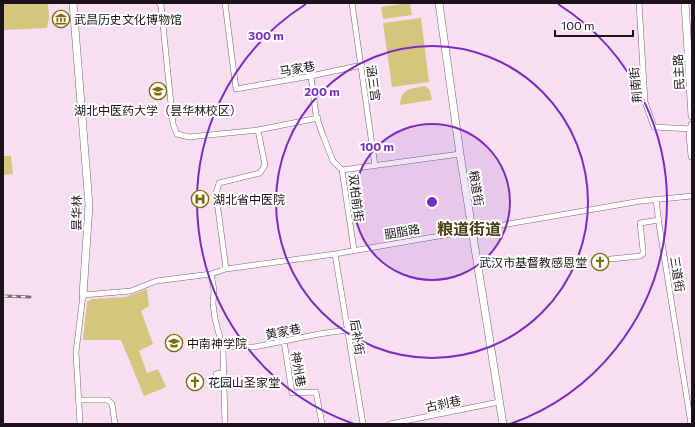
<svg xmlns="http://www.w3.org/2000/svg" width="695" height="427" viewBox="0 0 695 427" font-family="Commissioner,'Noto Sans SC',sans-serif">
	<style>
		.green { fill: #d5c67e }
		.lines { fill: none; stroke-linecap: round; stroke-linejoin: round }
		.street-casing { stroke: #776373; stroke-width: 6 }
		.secondary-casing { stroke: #776373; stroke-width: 8 }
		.street { stroke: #fff; stroke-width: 5 }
		.secondary { stroke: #fff; stroke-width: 7 }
		.rail-casing { stroke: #796a75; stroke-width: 3 }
		.rail { stroke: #fff; stroke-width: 1.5; stroke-dasharray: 4.5; stroke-linecap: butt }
		.ring { fill: none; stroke: #7b2cbf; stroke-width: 2 }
		.labels { text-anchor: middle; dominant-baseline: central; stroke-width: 4; stroke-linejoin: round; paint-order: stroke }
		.poi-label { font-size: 12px; fill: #1b1319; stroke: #fff; text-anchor: start }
		.street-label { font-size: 12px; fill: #1b1319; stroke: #fff }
		.district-label { font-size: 16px; font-weight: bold; fill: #494017; stroke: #fff }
		.centre { fill: #7b2cbf; stroke: #fff; stroke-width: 2 }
		.ring-label { font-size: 12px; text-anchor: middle; font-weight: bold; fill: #7b2cbf; stroke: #fff; stroke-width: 4; stroke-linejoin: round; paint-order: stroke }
	</style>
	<rect width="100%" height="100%" fill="#f7dff1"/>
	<path class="green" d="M 3,3 L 48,3 L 49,17 L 47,28 L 3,30 Z
		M 410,3 L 412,15 L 383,19 L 381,7 Z
		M 421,18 L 429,82 L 392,87 L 383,23 Z
		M 425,86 L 430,90 L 432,100 L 400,105 C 401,88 411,89 425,86 Z
		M 3,156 L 11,156 L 13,174 L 3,175 Z
		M 147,289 L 149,306 L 141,311 L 153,344 L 139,351 L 147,373 L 158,369 L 166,387 L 144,396 L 121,340 L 83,340 L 87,302 L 92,299 L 126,297 Z"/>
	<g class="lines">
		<defs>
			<path id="street" d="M 159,3 L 161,5 L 173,124 L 177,134 L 189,137 L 258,130 L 318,118
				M 225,3 L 236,89 L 311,76 L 362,65
				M 352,3 L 375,166
				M 639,3 L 645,102 L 654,127 L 691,129
				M 311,76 L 316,115 L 322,133 L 333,161 L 342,170
				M 342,170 L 460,154
				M 342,170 L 354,250
				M 656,199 L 659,224 L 691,424
				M 335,254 L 363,424
				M 611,259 L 640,256 L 643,254 L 643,250 L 640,223 L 659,220
				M 226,269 L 216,194 L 219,183 L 260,173 L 265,165 L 258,130
				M 211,274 L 214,290 L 213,304 L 215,319 L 223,349 L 225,424
				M 284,341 L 292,393 L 316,392 L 322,424
				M 223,347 L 254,347 L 319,334 L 347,330
				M 216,374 L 221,373
				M 78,400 L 108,400 L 112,404 L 115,424
				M 80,424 L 76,352 L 83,295 L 131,291 L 156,281 L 211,274 L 226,269 L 335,254 L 641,201 L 692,196
				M 390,424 L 499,402"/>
			<path id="secondary" d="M 73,3 L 89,205 L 83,295
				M 439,3 L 460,154 L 503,424
				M 685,3 L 692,116
				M 692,125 L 690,135 L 692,156"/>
		</defs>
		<use href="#street" class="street-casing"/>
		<use href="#secondary" class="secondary-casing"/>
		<use href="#street" class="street"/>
		<use href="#secondary" class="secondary"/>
		<defs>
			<path id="rail" d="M 3,296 L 30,297"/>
		</defs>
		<use href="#rail" class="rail-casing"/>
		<use href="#rail" class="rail"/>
	</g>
	<circle cx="432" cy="202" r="78" fill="#7b2cbf" fill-opacity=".12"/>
	<g class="ring">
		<circle cx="432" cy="202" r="78"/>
		<circle cx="432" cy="202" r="156"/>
		<path d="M354 424A235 235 0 0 1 306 4M558 4A235 235 0 0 1 510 424"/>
	</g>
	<defs>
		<symbol id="museum-ring" viewBox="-11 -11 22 22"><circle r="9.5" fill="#fff" stroke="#7e6c06" stroke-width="1.5"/><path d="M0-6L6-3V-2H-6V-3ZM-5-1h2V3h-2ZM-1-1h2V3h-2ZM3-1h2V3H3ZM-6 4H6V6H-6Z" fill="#7e6c06"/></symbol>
		<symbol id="university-ring" viewBox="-11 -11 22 22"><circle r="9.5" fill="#fff" stroke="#7e6c06" stroke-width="1.5"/><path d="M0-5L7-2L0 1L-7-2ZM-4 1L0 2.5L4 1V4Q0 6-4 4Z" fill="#7e6c06"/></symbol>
		<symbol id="hospital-ring" viewBox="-11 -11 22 22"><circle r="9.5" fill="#fff" stroke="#7e6c06" stroke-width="1.5"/><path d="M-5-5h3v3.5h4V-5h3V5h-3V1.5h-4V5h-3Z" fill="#7e6c06"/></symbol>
		<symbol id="church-ring" viewBox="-11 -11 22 22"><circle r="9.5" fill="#fff" stroke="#7e6c06" stroke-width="1.5"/><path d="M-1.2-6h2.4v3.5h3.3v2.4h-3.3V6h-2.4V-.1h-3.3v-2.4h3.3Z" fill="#7e6c06"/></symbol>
		<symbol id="school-ring" viewBox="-11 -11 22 22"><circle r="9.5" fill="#fff" stroke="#7e6c06" stroke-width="1.5"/><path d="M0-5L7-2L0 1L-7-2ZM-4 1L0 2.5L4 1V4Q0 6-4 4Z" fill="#7e6c06"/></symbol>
	</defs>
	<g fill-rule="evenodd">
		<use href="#museum-ring" x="51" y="9" width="20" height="20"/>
		<use href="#university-ring" x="148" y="81" width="20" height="20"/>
		<use href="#hospital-ring" x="190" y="189" width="20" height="20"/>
		<use href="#church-ring" x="590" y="252" width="20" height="20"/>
		<use href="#school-ring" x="164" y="333" width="20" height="20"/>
		<use href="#church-ring" x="185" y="372" width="20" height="20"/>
	</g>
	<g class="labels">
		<g class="poi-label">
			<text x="74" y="19">武昌历史文化博物馆</text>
			<text x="158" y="110" text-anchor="middle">湖北中医药大学（昙华林校区）</text>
			<text x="213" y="199">湖北省中医院</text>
			<text x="587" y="262" text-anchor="end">武汉市基督教感恩堂</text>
			<text x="187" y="343">中南神学院</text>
			<text x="208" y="382">花园山圣家堂</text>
		</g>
		<g class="street-label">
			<text transform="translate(297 68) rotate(-10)">马家巷</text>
			<text transform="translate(678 72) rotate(-93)">民主路</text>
			<text transform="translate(374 83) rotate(82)">涵三宫</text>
			<text transform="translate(635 85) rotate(-96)">荆南街</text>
			<text transform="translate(477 188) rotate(81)">粮道街</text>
			<text transform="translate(357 198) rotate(83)">双柏前街</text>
			<text transform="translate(76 213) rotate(-89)">昙华林</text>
			<text transform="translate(402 231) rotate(-10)">胭脂路</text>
			<text transform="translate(678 274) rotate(81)">三道街</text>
			<text transform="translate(283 331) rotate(-11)">黄家巷</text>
			<text transform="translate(358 337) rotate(81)">后补街</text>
			<text transform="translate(299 369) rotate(80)">神州巷</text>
			<text transform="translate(443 403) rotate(-12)">古刹巷</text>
		</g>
		<g class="district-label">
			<text x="469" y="228">粮道街道</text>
		</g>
	</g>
	<circle cx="432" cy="202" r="6" class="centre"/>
	<g class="ring-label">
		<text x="266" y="40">300 m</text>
		<text x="322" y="96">200 m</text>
		<text x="377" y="151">100 m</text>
	</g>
	<rect width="695" height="427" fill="none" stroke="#1b1319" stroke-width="8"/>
	<path d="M555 30v6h78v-6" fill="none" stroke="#1b1319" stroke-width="2"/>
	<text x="561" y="30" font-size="12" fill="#1b1319" stroke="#ffffff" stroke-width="3" paint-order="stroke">100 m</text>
</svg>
